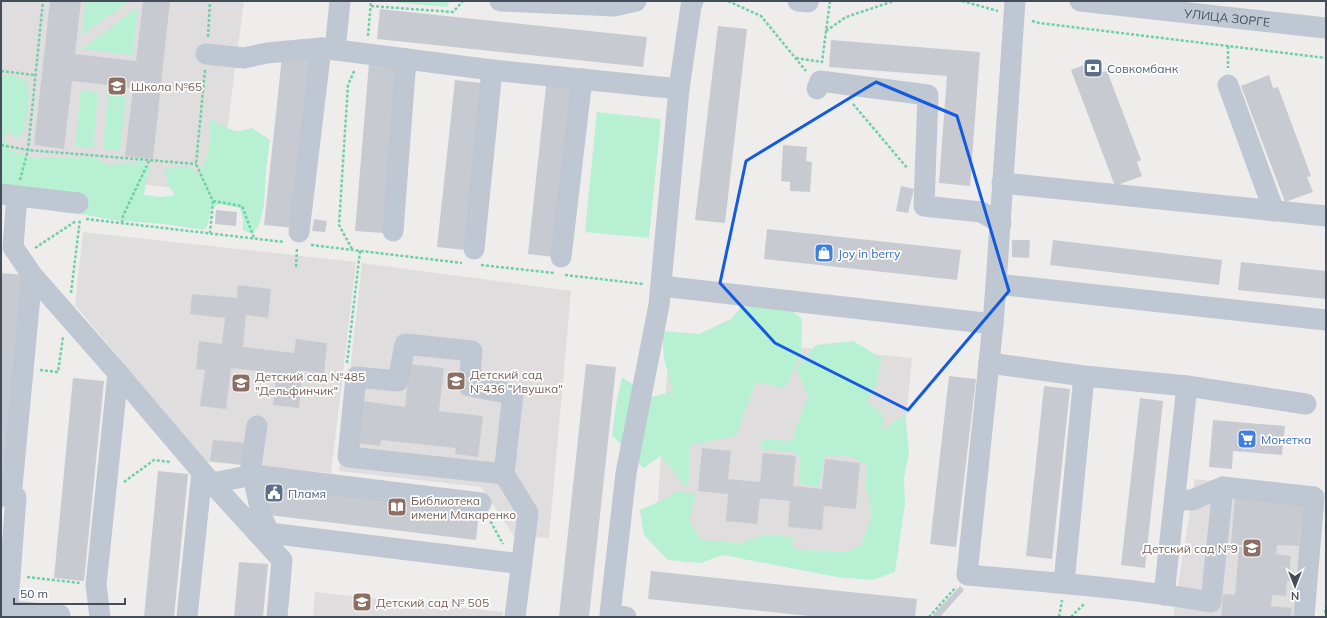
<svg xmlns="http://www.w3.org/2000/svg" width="1327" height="618" viewBox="0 0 1327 618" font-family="Mulish,sans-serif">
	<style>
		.education { fill: #e0ddde }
		.green { fill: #b7f0d2 }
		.building { fill: #c8cad2 }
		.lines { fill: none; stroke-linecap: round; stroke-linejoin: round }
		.path { stroke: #6ecfa8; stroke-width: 2.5; stroke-dasharray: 3 2; stroke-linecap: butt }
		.minor { stroke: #bec7d2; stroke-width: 21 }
		.marked { fill: none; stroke: #125ae3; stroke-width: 3; stroke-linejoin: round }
		.labels { text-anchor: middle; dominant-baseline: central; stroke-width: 3.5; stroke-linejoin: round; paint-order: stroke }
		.street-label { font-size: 12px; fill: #444d5a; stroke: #fff }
		.service-label { font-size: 12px; fill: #4e5e75; stroke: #fff; text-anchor: start }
		.education-label { font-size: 12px; fill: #785e54; stroke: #fff; text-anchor: start }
		.shop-label { font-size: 12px; fill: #366cbe; stroke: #fff; text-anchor: start }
	</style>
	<rect width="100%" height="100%" fill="#efecec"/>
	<path class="education" d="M 1,1 L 244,1 L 219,192 L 1,171 Z
		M 83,232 L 356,262 L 331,473 L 207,462 L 75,305 Z
		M 362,263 L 571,291 L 549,538 L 514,536 L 481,487 L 339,471 Z
		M 670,335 L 912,358 L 892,563 L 655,538 Z
		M 1195,479 L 1325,493 L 1312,617 L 1173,617 Z
		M 315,592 L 503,612 L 503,617 L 313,617 Z"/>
	<path class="green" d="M 86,1 L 129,1 L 82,35 Z
		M 380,1 L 449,1 L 448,7 Z
		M 138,7 L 133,55 L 82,49 Z
		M 1,75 L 14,76 L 28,82 L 29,97 L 25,129 L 18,138 L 7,131 L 4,139 L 10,150 L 32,158 L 95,158 L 108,165 L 143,162 L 151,167 L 146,181 L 144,195 L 161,197 L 175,195 L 168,186 L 165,169 L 179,166 L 192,168 L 198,176 C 210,152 211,146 209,120 C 230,125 228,136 252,128 L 270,140 L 266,169 L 264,204 L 260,223 L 253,234 L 243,230 L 243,220 L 240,208 L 219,204 L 211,209 L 207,227 L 204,230 L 164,224 L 112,220 L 87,215 L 59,212 L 1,200 Z
		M 81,90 L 98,92 L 93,148 L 75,147 Z
		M 108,94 L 126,95 L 120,151 L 103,149 Z
		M 597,112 L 661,119 L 649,238 L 585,232 Z
		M 747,300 L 785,305 L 802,319 L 801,353 L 785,388 L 756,382 L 736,436 L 690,445 L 689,479 L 686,488 L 661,456 L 643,468 L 612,435 L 616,405 L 622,377 L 652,397 L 673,391 L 664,359 L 662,331 L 699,334 L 731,319 Z
		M 853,341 L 881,358 L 877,384 L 867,402 L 884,415 L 882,431 L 905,414 L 909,452 L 904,478 L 905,504 L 895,572 L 873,580 L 837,577 L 723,555 L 700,563 L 668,560 L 644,535 L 640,510 L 665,499 L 678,491 L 696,494 L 689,521 L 701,540 L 742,543 L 767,534 L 794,538 L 793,549 L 846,552 L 860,546 L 871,519 L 870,501 L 865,485 L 867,466 L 853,457 L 825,455 L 819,487 L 799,484 L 799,458 L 797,453 L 761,449 L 761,439 L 791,441 L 808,397 L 796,368 L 816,345 Z"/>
	<path class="building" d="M 50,1 L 81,1 L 75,54 L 136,61 L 143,1 L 170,1 L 153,159 L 125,156 L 133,88 L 72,81 L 64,149 L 34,145 Z
		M 380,9 L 647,37 L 643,67 L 377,39 Z
		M 718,26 L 747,29 L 725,223 L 695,220 Z
		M 831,40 L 980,52 L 970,186 L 939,183 L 947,76 L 829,67 Z
		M 282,57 L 312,60 L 294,228 L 264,225 Z
		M 1098,60 L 1103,72 L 1107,71 L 1141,160 L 1137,162 L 1142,176 L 1115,186 L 1071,70 Z
		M 369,63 L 398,65 L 384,233 L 355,231 Z
		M 1269,75 L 1273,88 L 1278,87 L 1311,176 L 1307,177 L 1313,192 L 1285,202 L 1241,86 Z
		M 455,80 L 482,83 L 465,250 L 437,247 Z
		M 546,86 L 572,88 L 554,257 L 528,254 Z
		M 783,145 L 807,147 L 806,161 L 812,162 L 810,192 L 790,191 L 790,182 L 781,181 Z
		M 901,186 L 914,189 L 908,213 L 896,211 Z
		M 216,210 L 237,212 L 236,226 L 215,224 Z
		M 314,219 L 327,221 L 325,232 L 312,231 Z
		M 767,229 L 961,250 L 957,280 L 764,259 Z
		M 1012,240 L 1030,240 L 1029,258 L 1012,257 Z
		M 1053,240 L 1222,260 L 1219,285 L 1050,265 Z
		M 1241,262 L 1326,271 L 1326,299 L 1238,290 Z
		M 1,273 L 25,275 L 8,478 L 1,478 Z
		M 238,285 L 271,289 L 268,318 L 246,315 L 243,347 L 294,353 L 296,339 L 327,343 L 324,373 L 303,371 L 299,408 L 273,405 L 277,373 L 231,368 L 226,409 L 200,406 L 205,370 L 196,369 L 199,341 L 222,344 L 225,318 L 190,314 L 192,294 L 237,298 Z
		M 410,364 L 444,368 L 439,411 L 483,416 L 478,457 L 455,454 L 456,448 L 381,440 L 380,446 L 357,443 L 362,401 L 405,407 Z
		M 586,364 L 616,367 L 589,617 L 559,617 Z
		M 949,376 L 976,379 L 956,547 L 930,544 Z
		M 73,378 L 104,381 L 84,581 L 54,578 Z
		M 1044,386 L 1070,389 L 1052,559 L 1026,556 Z
		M 1140,398 L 1163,401 L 1145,568 L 1121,565 Z
		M 1213,420 L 1285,426 L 1282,455 L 1233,451 L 1232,469 L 1209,467 Z
		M 213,440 L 247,443 L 245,465 L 210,461 Z
		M 702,448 L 731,451 L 728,479 L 760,482 L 763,453 L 796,456 L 793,486 L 822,489 L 825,459 L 860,463 L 856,509 L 824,506 L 822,530 L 788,527 L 790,501 L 760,498 L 757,524 L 726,521 L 728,494 L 698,491 Z
		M 158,471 L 188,474 L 174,617 L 144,617 Z
		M 272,486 L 479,511 L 476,540 L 269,515 Z
		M 1235,498 L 1303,503 L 1299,546 L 1277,545 L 1276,554 L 1291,556 L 1289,575 L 1302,576 L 1302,582 L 1287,581 L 1286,596 L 1272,595 L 1271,606 L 1292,608 L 1291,617 L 1221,617 L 1223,594 L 1235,595 L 1239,547 L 1250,548 L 1251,546 L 1231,544 Z
		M 239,562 L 268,564 L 263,617 L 234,617 Z
		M 651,571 L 917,599 L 915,617 L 818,617 L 648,599 Z
		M 960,586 L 964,590 L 940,617 L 935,617 L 933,615 Z"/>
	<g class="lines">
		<path class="path" d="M 728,1 L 761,16 L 806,71
			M 962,1 L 998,11
			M 371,6 L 453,12 L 463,1
			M 1032,21 L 1039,23 L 1326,58
			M 826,31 L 846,17 L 894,1
			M 368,36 L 371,1
			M 208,37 L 210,1
			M 1228,46 L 1228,68
			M 796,58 L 822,62 L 830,1
			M 205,70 L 196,164 L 213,201 L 210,233
			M 1,71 L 34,75
			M 853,104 L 908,169
			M 1,145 L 28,150 L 196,164
			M 20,180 L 28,150 L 43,1
			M 213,201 L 242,206 L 254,238
			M 86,219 L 284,242
			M 122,223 L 123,216 L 149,161
			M 311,245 L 462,263
			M 35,248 L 76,221
			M 352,249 L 339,225 L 348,85 L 355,69
			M 481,265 L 554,273
			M 296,267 L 297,248
			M 565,275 L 643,284
			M 71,293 L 80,219
			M 347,363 L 360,251
			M 40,370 L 58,372 L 63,337
			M 124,482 L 154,460 L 170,462
			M 488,517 L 503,544
			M 27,577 L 80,583
			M 1325,613 L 1326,606
			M 929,617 L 956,587
			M 1059,617 L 1062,600
			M 1071,617 L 1085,603"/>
		<g class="minor">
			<path d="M 500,1 L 614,6 L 636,1"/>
			<path d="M 798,1 L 808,2"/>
			<path d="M 1015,1 L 996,284 L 1326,320"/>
			<path id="s1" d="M 1080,1 L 1326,28"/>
			<path d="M 335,50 L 340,1"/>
			<path d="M 206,54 L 244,58 L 267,53 L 321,48 L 492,70 L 679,89"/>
			<path d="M 1228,85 L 1274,211"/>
			<path d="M 817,89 L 820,81 L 928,95 L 924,206 L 981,212 L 1001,223"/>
			<path d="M 1002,183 L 1326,216"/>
			<path d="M 1,194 L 17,196 L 13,247 L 32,275 L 118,373 L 202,472 L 282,560 L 277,617"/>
			<path d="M 17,196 L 78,203"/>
			<path d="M 393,231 L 406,59"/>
			<path d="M 299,232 L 321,48"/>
			<path d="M 474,249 L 492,70"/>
			<path d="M 561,257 L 582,79"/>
			<path d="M 661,286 L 993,324 L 996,284"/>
			<path d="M 993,324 L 967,575 C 1048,582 1130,588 1211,602 L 1223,487 L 1192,500 L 1175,500"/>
			<path d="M 989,363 L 1084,376 L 1187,386 L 1306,404"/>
			<path d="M 257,426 L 251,466 L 262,517 L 273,541"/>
			<path d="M 504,474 L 348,457 L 356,377 L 398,381 L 405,344 L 472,351 L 469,386 L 513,394 L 504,474 L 528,513 L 515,617"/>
			<path d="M 212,483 L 253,475 L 481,503"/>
			<path d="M 1223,487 L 1314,497 L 1304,617"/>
			<path d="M 1,496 L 16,497 L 7,617"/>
			<path d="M 11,497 L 32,275"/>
			<path d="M 269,533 L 522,564"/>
			<path d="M 1064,583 L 1084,376"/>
			<path d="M 1164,595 L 1187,386"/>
			<path d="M 7,611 L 60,615"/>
			<path d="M 100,617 L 96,585 L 118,373"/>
			<path d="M 187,617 L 202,472"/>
			<path d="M 626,617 L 610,614 L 626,473 L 659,305 L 679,89 L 691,6 L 693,1"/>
		</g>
	</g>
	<path class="marked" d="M 876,82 L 957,116 L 1009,291 L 908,410 L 775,343 L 720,283 L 746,161 Z"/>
	<defs>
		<symbol id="bank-square" viewBox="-11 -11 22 22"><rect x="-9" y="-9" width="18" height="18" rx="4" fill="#5c6f8a" stroke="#fff"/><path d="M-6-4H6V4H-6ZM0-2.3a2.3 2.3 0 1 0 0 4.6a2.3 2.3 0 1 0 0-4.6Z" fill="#fff"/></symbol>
		<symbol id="school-square" viewBox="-11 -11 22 22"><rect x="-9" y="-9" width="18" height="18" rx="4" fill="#8d6e63" stroke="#fff"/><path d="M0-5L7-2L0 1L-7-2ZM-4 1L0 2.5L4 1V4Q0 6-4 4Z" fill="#fff"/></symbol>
		<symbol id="shop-square" viewBox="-11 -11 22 22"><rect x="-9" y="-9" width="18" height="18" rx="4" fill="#3f7fe0" stroke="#fff"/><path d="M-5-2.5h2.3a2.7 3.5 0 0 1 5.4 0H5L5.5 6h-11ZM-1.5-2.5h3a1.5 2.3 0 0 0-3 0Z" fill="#fff"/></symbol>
		<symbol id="supermarket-square" viewBox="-11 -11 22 22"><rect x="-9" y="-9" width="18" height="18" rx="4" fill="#3f7fe0" stroke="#fff"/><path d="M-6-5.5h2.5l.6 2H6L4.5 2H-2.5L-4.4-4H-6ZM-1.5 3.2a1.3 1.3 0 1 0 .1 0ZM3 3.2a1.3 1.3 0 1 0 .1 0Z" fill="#fff"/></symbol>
		<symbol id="civic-square" viewBox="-11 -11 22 22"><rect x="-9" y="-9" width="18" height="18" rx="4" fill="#5c6f8a" stroke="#fff"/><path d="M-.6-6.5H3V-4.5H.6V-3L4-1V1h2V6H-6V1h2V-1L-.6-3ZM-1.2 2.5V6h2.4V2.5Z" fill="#fff"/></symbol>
		<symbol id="library-square" viewBox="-11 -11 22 22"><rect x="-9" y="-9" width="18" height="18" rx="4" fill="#8d6e63" stroke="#fff"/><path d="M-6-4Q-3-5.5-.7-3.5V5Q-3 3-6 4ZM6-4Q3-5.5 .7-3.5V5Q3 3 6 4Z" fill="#fff"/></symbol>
	</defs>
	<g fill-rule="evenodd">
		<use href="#bank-square" x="1082" y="57" width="22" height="22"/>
		<use href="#school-square" x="106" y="75" width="22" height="22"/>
		<use href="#shop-square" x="813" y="242" width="22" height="22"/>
		<use href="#school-square" x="445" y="370" width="22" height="22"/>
		<use href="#school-square" x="230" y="372" width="22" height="22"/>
		<use href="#supermarket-square" x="1236" y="428" width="22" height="22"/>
		<use href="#civic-square" x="263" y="482" width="22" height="22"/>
		<use href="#library-square" x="386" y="496" width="22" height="22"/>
		<use href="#school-square" x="1241" y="537" width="22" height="22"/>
		<use href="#school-square" x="351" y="591" width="22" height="22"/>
	</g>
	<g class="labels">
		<g class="street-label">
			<text stroke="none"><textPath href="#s1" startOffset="148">УЛИЦА ЗОРГЕ</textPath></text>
		</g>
		<g class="service-label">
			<text x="1107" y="68">Совкомбанк</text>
			<text x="288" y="493">Пламя</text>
		</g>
		<g class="education-label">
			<text x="131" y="86">Школа №65</text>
			<text x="470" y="374">Детский сад<tspan x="470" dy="14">№436 "Ивушка"</tspan></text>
			<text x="255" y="376">Детский сад №485<tspan x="255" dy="14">"Дельфинчик"</tspan></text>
			<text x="411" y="500">Библиотека<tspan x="411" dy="14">имени Макаренко</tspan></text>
			<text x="1238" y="548" text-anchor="end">Детский сад №9</text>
			<text x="376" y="602">Детский сад № 505</text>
		</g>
		<g class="shop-label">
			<text x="838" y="253">Joy in berry</text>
			<text x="1261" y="439">Монетка</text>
		</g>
	</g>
	<rect width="1327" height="618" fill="none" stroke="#444d5a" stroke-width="4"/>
	<g transform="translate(1295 586) rotate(180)" stroke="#ffffff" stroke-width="3" paint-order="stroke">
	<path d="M0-3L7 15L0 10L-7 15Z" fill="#444d5a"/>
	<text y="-6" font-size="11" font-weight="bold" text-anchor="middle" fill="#444d5a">N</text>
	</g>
	<path d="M14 598v6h111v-6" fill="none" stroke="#444d5a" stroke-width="2"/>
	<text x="20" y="598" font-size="12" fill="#444d5a" stroke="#ffffff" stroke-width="3" paint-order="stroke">50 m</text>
</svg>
